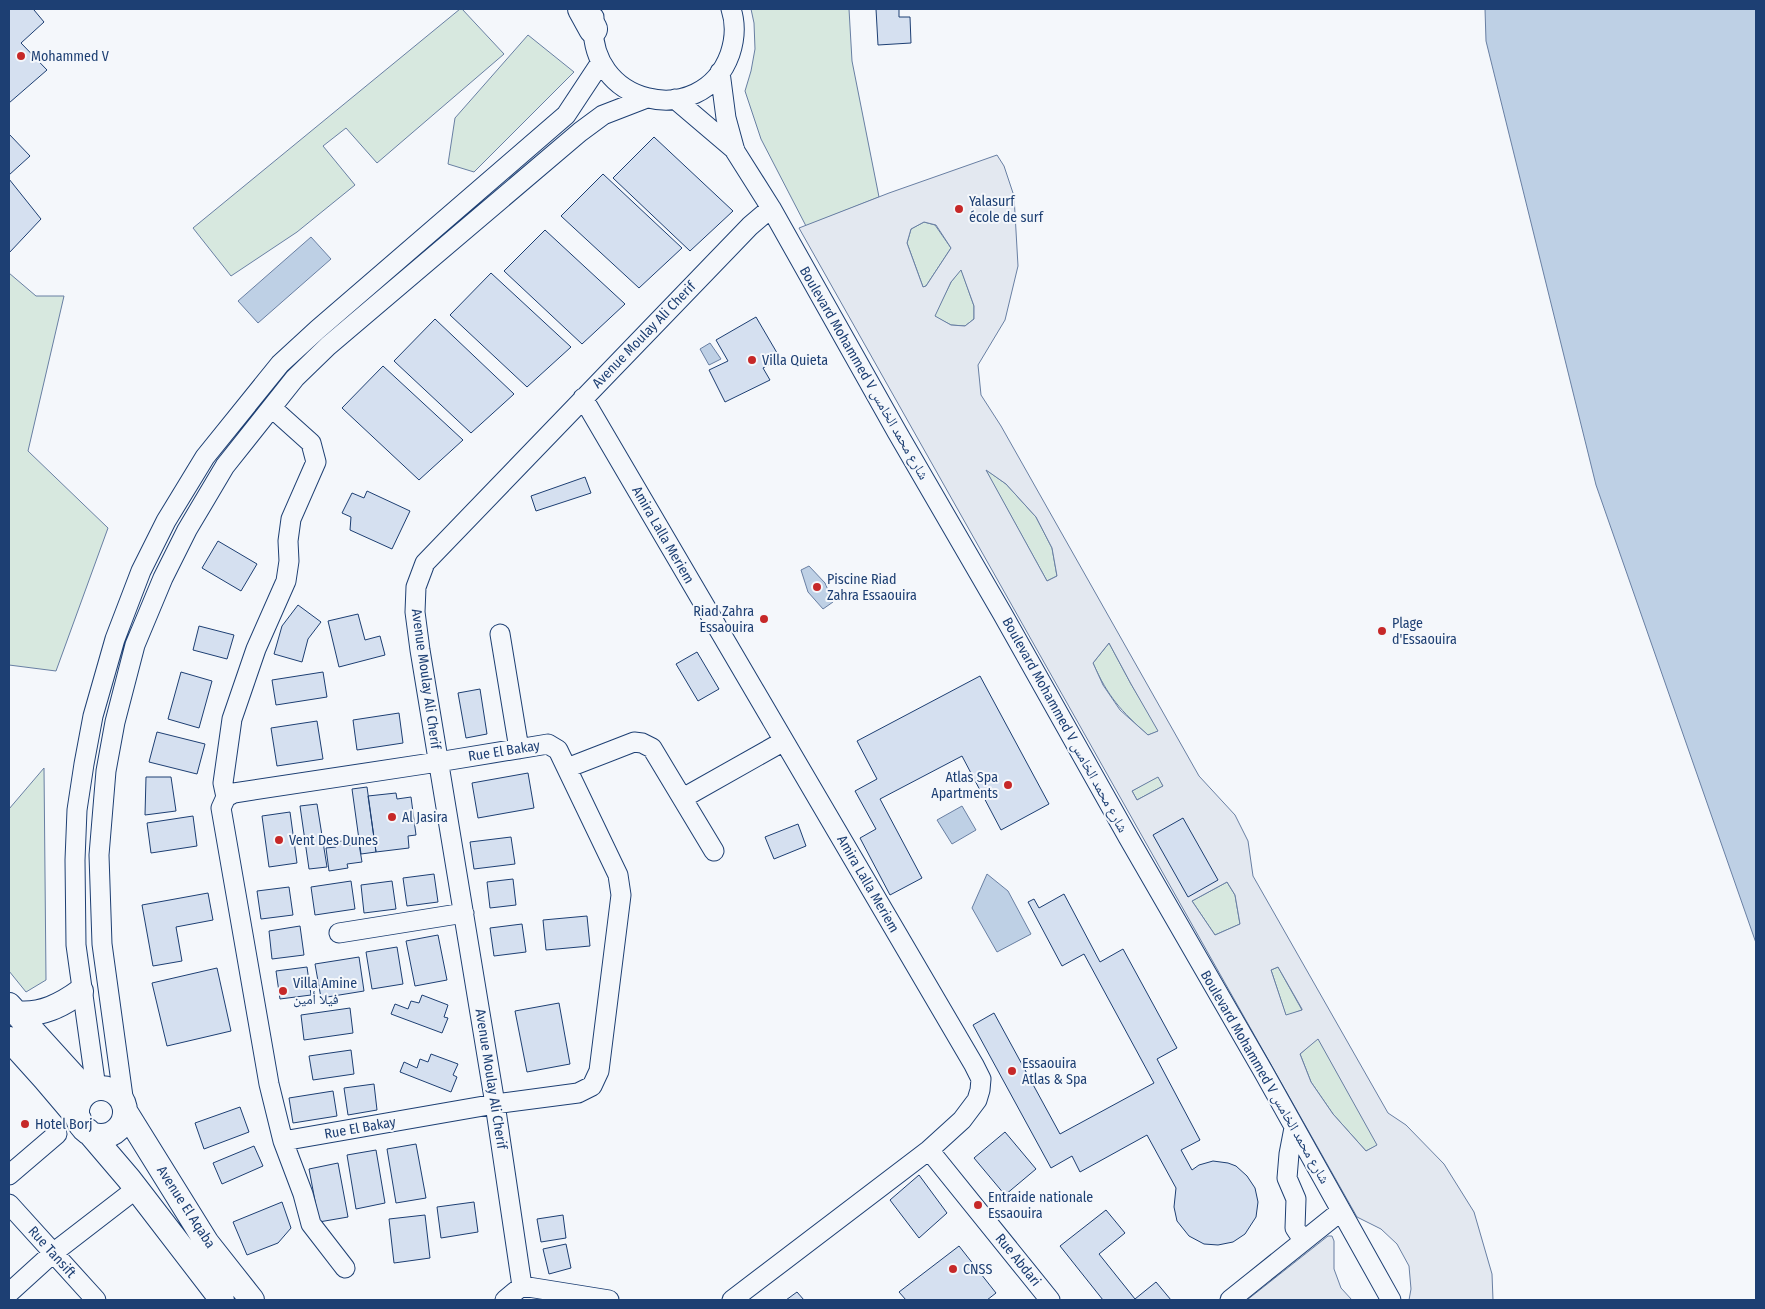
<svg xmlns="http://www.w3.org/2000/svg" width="1765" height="1309" viewBox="0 0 1765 1309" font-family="'Fira Sans Condensed','Noto Naskh Arabic',sans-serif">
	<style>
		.green { fill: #d7e8df; stroke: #687fa3 }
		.parking { fill: #e3e8f0; stroke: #687fa3; fill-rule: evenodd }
		.water { fill: #bed0e5; stroke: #687fa3 }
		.building { fill: #d5e0f0; stroke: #1d3f73 }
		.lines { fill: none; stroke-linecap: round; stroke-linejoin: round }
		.minor-casing { stroke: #1d3f73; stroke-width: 21 }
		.major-casing { stroke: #1d3f73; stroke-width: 26 }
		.highway-casing { stroke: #1d3f73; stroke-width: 30 }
		.minor { stroke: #f4f7fb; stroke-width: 19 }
		.major { stroke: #f4f7fb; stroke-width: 24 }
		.highway { stroke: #f4f7fb; stroke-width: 28 }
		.poi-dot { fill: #c62828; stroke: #f4f7fb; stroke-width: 2 }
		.labels { text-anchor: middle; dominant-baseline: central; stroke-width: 4; stroke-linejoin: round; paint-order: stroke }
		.poi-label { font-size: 14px; fill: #1d3f73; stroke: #f4f7fb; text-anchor: start }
		.street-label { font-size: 14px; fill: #1d3f73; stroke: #f4f7fb }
	</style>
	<rect width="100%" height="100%" fill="#f4f7fb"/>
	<path class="green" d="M 460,9 L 462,9 L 504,54 L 377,163 L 346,128 L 323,146 L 355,185 L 297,232 L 231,276 L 193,228 Z
		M 751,9 L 849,9 L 852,61 L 879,197 L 806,226 L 761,139 L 745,91 L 751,71 L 755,49 L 754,23 Z
		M 528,35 L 574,72 L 474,172 L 448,164 L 455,118 Z
		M 924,222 L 935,225 L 951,248 L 926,286 L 923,287 L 907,243 L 911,229 Z
		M 961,269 L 974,306 L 974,319 L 965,326 L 951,325 L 934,316 L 951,282 Z
		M 9,273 L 36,296 L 64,296 L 28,451 L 108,528 L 56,671 L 9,665 Z
		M 985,469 L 1006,484 L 1036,517 L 1052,548 L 1057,576 L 1047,581 Z
		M 1109,643 L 1131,684 L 1159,731 L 1148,735 C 1121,711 1108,697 1093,663 Z
		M 44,768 L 46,980 L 26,992 L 9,971 L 9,809 Z
		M 1158,776 L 1163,786 L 1137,800 L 1132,791 Z
		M 1227,882 L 1235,895 L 1240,924 L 1215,935 L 1192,901 Z
		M 1278,967 L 1302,1010 L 1286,1016 L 1271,970 Z
		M 1318,1038 L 1378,1145 L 1366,1151 L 1333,1114 L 1311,1082 L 1300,1054 Z"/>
	<path class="parking" d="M 997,155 L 1004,166 L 1014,196 L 1018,266 L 1005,320 L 978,365 L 981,395 L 1001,426 L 1199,776 L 1235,815 L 1248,841 L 1253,876 L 1388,1113 L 1406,1125 L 1444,1164 L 1474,1212 L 1492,1274 L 1493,1300 L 1409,1300 L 1411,1289 L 1409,1266 L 1397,1244 L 1381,1229 L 1357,1217 L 799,228 L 889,193 ZM 924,222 L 936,225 L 951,248 L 926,286 L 923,287 L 907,243 L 911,229 ZM 961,270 L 974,306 L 974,319 L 965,326 L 951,325 L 935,316 L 951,282 ZM 986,470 L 1006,484 L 1036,517 L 1052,548 L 1057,576 L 1047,581 ZM 1109,643 L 1131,684 L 1158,731 L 1148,735 L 1120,710 L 1103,685 L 1093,663 ZM 1158,777 L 1163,786 L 1137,800 L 1132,791 ZM 1227,882 L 1235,895 L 1240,924 L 1215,935 L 1192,901 ZM 1278,967 L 1302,1009 L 1302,1010 L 1286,1015 L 1271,970 ZM 1318,1039 L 1377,1145 L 1366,1151 L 1333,1114 L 1311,1082 L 1300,1054 Z
		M 1328,1236 L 1332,1236 L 1334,1241 L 1334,1269 L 1341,1288 L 1352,1300 L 1247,1300 Z"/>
	<path class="water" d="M 1485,9 L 1756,9 L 1756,943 L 1596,485 L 1486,41 Z
		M 311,237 L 331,259 L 258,323 L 238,301 Z
		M 710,343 L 721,359 L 709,365 L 700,349 Z
		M 809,566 L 825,583 L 833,602 L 823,609 L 808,592 L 801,570 Z
		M 962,806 L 976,830 L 952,844 L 937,820 Z
		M 987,874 L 1008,891 L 1031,934 L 997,952 L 972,908 Z"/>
	<path class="building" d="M 9,9 L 36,9 L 34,10 L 44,22 L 21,43 L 47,70 L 9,103 Z
		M 876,9 L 899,9 L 899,17 L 910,17 L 911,43 L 878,45 Z
		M 9,134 L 30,156 L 9,175 Z
		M 654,137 L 733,211 L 690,251 L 613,178 Z
		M 603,174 L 682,248 L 639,288 L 561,216 Z
		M 9,179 L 41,219 L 9,253 Z
		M 545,230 L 625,304 L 582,344 L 504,271 Z
		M 491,273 L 571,347 L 527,387 L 450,315 Z
		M 756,317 L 780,358 L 763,368 L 770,380 L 725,402 L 709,370 L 728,361 L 716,340 Z
		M 435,319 L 514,394 L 471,433 L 394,361 Z
		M 383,366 L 463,440 L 419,480 L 342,408 Z
		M 585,477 L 591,493 L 536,511 L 531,496 Z
		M 367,491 L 410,511 L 392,549 L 350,530 L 351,517 L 342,513 L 352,493 L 364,498 Z
		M 218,541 L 257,564 L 241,591 L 202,568 Z
		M 298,605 L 321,622 L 308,639 L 302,662 L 274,654 L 282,626 Z
		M 358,614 L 365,640 L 380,636 L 385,655 L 339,667 L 328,621 Z
		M 199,626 L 234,635 L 227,659 L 193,650 Z
		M 697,652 L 719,689 L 698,701 L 676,664 Z
		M 181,672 L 212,681 L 199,728 L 168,719 Z
		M 323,672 L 327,697 L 276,705 L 272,680 Z
		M 980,676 L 1049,804 L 1001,830 L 962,756 L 880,799 L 922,878 L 890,895 L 860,838 L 876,829 L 855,791 L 877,779 L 857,741 Z
		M 480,689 L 487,734 L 466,738 L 458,693 Z
		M 399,713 L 403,743 L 357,750 L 353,720 Z
		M 317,721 L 323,759 L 277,766 L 271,728 Z
		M 157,732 L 205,744 L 197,774 L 149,762 Z
		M 528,773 L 534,808 L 478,818 L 472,783 Z
		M 146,777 L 171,777 L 176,811 L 145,815 Z
		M 367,787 L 376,852 L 361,854 L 352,789 Z
		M 396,793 L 397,799 L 411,797 L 416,835 L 408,836 L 409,848 L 376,852 L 368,796 Z
		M 317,804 L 327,867 L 309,869 L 300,806 Z
		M 290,812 L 297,863 L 269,867 L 262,816 Z
		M 193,816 L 197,846 L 151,853 L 147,823 Z
		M 1183,818 L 1218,880 L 1188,897 L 1153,835 Z
		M 798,824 L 806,846 L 774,859 L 765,837 Z
		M 511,837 L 515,864 L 474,869 L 470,842 Z
		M 342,841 L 345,846 L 359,844 L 362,862 L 347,864 L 348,868 L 329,871 L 326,848 L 336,847 L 337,842 Z
		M 434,874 L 438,902 L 407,906 L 403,878 Z
		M 513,879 L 516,905 L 490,908 L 487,882 Z
		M 351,881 L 355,909 L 315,915 L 311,887 Z
		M 392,881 L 396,909 L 364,913 L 361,885 Z
		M 289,887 L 293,915 L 261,919 L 257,891 Z
		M 208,893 L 213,920 L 176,927 L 182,961 L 153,966 L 142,905 Z
		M 1064,894 L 1100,962 L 1123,949 L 1177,1048 L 1157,1059 L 1200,1140 L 1181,1150 L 1192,1170 L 1199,1165 L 1213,1161 L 1228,1163 L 1236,1166 L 1247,1176 L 1255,1188 L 1258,1202 L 1256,1217 L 1245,1234 L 1233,1242 L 1218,1245 L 1204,1244 L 1189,1236 L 1177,1221 L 1174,1207 L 1176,1188 L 1147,1135 L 1080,1172 L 1072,1156 L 1051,1168 L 973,1025 L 994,1013 L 1060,1134 L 1154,1083 L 1084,954 L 1062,966 L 1028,902 L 1034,899 L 1039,908 Z
		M 587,916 L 590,946 L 546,950 L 543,920 Z
		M 522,924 L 526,952 L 494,956 L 490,928 Z
		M 300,926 L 304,955 L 272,959 L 269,931 Z
		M 438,935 L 447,980 L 415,986 L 406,941 Z
		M 397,947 L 403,984 L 372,989 L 366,952 Z
		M 359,957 L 364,991 L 321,998 L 315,964 Z
		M 307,967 L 311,995 L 280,999 L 276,971 Z
		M 217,968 L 231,1031 L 167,1046 L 152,983 Z
		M 422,995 L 448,1005 L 444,1017 L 448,1018 L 442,1033 L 391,1014 L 395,1004 L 408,1009 L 411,1001 L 419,1003 Z
		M 559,1003 L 570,1064 L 527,1072 L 515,1011 Z
		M 350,1008 L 353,1033 L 304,1040 L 301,1015 Z
		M 351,1050 L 354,1074 L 313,1080 L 309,1056 Z
		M 431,1054 L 458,1064 L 453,1075 L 457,1077 L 451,1092 L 400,1072 L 404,1062 L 417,1068 L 420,1059 L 428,1062 Z
		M 374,1084 L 377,1110 L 348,1115 L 344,1088 Z
		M 333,1091 L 337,1116 L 293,1123 L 289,1098 Z
		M 240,1107 L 249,1132 L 204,1149 L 195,1123 Z
		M 1005,1132 L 1036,1169 L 1005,1195 L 974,1158 Z
		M 416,1144 L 426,1198 L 396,1203 L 387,1149 Z
		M 254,1146 L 263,1166 L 222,1184 L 213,1163 Z
		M 376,1150 L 385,1203 L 356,1209 L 347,1155 Z
		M 338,1163 L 348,1217 L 319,1222 L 309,1169 Z
		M 919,1175 L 947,1213 L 919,1238 L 890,1200 Z
		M 282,1202 L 291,1228 L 278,1243 L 247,1255 L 233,1222 Z
		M 474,1202 L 478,1232 L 441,1238 L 437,1207 Z
		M 1106,1210 L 1125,1233 L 1099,1254 L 1135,1299 L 1156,1282 L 1171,1300 L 1103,1300 L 1060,1246 Z
		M 425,1215 L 430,1258 L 394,1263 L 389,1219 Z
		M 563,1215 L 566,1238 L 541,1242 L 537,1219 Z
		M 566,1244 L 571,1268 L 549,1274 L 543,1249 Z
		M 959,1246 L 996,1293 L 987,1300 L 906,1300 L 899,1292 Z
		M 797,1292 L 804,1300 L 786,1300 Z"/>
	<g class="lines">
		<defs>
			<path id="minor" d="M 594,17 C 583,105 702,132 730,54 C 735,39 736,24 731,9
				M 720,72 L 726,118 L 735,151 L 771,208 L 897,432 L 1002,613 L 1128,837 L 1263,1071 L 1391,1300
				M 675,99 L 735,150
				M 583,398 L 974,1065 L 981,1079 L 980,1090 L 977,1100 L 962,1120 L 929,1150 L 732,1300
				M 500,634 L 519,749
				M 567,768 L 634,742 L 642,743 L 652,748 L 714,851
				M 226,797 L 223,783 L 232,719 L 256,649 L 286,581 L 289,561 L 288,541 L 291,519 L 316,462 L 311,443 L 272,408
				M 683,798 L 784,741
				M 339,933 L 464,913
				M 96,1088 L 76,945 L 75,860 L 77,810 L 84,764 L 93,716 L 115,639 L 141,571 L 166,521 L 205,457 L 280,364 L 317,330 L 566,115 L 601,62
				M 124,1104 L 102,944 L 99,855 L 106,771 L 115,722 L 135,645 L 163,578 L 187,530 L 225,466 L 295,378 L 328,346 L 580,132 L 603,115 L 647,98
				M 1294,1128 L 1289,1154 L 1287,1178 L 1296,1199 L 1295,1228 L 1303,1240
				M 283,1141 L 495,1104 L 578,1093 L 592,1086 L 599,1071 L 621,895 L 618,875 L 558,750 L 548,744 L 438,762 L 234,793 L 226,797 L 221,808 L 269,1084 L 283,1141 L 303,1194 L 311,1224 L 345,1268
				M 929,1150 L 1050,1300
				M 9,1175 L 57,1134
				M 9,1204 L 96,1300
				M 522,1286 L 495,1104 L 420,650 L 415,612 L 416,587 L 425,563 L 750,226 L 771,208
				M 522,1286 L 609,1300
				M 9,1293 L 53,1253 L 136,1189
				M 505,1300 L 522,1286
				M 1230,1300 L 1341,1211"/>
			<path id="major" d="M 9,1005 L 88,1092
				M 16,1013 C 41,1016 62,1005 81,991
				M 9,1039 L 45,1079 L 79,1119
				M77 1112a24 24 0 1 1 48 0a24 24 0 1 1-48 0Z
				M 125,1111 L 207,1243 L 252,1300
				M 88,1131 L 129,1179 L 222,1300"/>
			<path id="highway" d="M 582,9 L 593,29"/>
		</defs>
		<use href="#minor" class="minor-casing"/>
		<use href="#major" class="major-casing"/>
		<use href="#highway" class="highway-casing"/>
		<use href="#minor" class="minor"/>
		<use href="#major" class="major"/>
		<use href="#highway" class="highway"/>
	</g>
	<g class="poi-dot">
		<circle cx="21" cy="56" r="5"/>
		<circle cx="959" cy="209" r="5"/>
		<circle cx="752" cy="360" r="5"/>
		<circle cx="817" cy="587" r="5"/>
		<circle cx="764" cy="619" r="5"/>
		<circle cx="1382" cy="631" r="5"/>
		<circle cx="1008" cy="785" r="5"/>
		<circle cx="392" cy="817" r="5"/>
		<circle cx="279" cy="840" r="5"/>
		<circle cx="283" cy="991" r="5"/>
		<circle cx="1012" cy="1071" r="5"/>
		<circle cx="25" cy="1124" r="5"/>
		<circle cx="978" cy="1205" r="5"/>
		<circle cx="953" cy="1269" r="5"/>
	</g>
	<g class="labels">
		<g class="poi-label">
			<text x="31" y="56">Mohammed V</text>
			<text x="969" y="201">Yalasurf<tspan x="969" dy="16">école de surf</tspan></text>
			<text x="762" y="360">Villa Quieta</text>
			<text x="827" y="579">Piscine Riad<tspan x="827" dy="16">Zahra Essaouira</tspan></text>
			<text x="754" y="611" text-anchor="end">Riad Zahra<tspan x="754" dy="16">Essaouira</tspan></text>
			<text x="1392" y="623">Plage<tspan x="1392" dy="16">d'Essaouira</tspan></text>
			<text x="998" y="777" text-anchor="end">Atlas Spa<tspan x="998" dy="16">Apartments</tspan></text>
			<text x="402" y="817">Al Jasira</text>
			<text x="289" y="840">Vent Des Dunes</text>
			<text x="293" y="983">Villa Amine<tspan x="293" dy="16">فيلا أمين</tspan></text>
			<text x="1022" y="1063">Essaouira<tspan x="1022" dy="16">Atlas &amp; Spa</tspan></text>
			<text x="35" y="1124">Hotel Borj</text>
			<text x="988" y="1197">Entraide nationale<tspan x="988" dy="16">Essaouira</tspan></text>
			<text x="963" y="1269">CNSS</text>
		</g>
		<g class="street-label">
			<text transform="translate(644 335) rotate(-46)">Avenue Moulay Ali Cherif</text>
			<text transform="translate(864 373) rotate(60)">Boulevard Mohammed V شارع محمد الخامس</text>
			<text transform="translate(663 535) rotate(60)">Amira Lalla Meriem</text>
			<text transform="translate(426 679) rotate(82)">Avenue Moulay Ali Cherif</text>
			<text transform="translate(1065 725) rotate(61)">Boulevard Mohammed V شارع محمد الخامس</text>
			<text transform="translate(504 751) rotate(-9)">Rue El Bakay</text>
			<text transform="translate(868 884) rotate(60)">Amira Lalla Meriem</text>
			<text transform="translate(1265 1077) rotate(60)">Boulevard Mohammed V شارع محمد الخامس</text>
			<text transform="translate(491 1079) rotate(81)">Avenue Moulay Ali Cherif</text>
			<text transform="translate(360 1128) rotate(-10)">Rue El Bakay</text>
			<text transform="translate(186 1207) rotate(57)">Avenue El Aqaba</text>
			<text transform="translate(52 1252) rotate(48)">Rue Tansift</text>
			<text transform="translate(1018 1260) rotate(51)">Rue Abdari</text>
		</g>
	</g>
	<rect width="1765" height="1309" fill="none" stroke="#1d3f73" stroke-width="20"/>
</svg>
